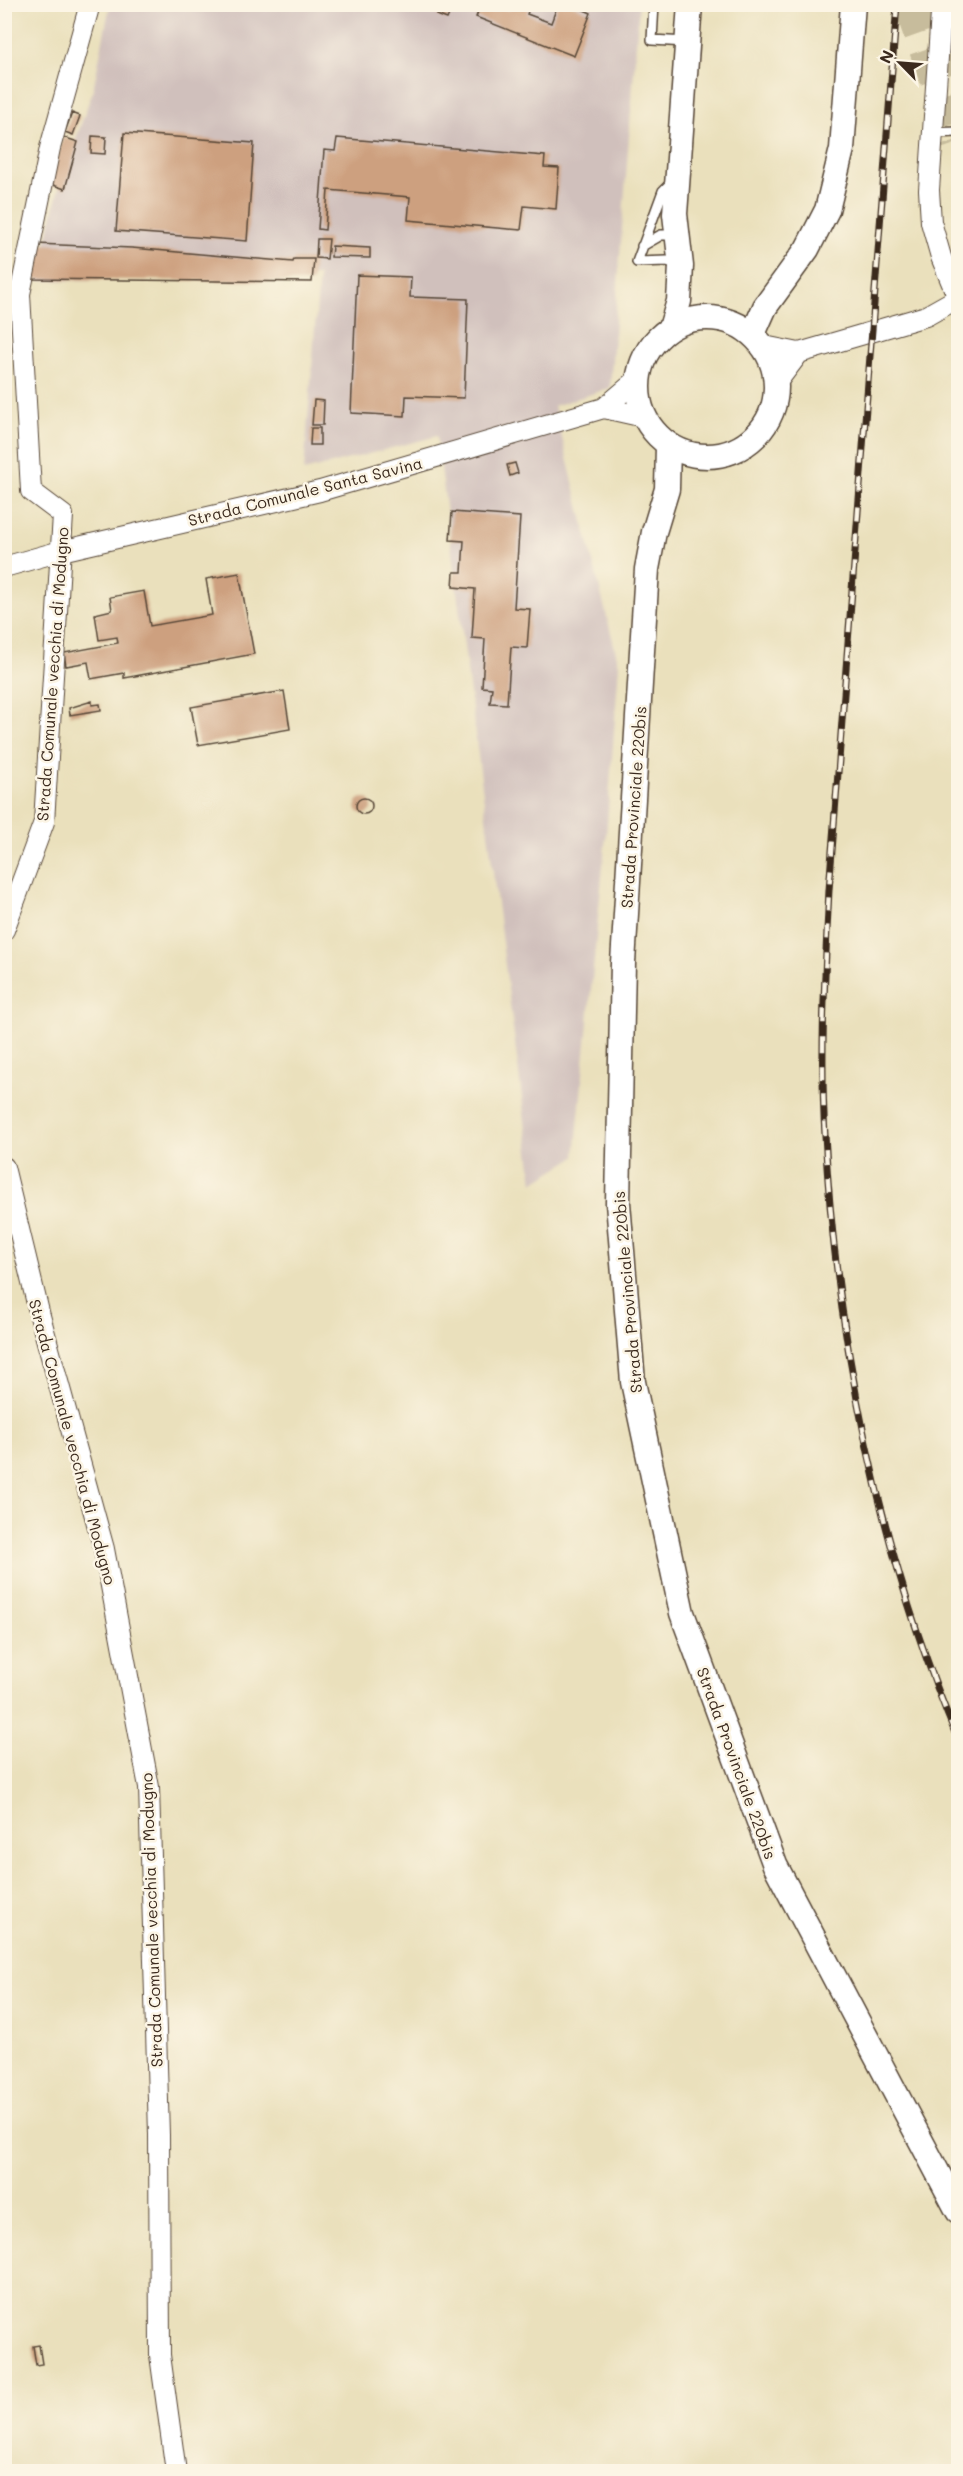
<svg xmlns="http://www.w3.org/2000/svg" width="963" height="2476" viewBox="0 0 963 2476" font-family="Mali,sans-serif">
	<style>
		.industrial { fill: #d0c0bc }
		.building { fill: #cda07f }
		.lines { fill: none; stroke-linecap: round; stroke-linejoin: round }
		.trunk-tunnel { stroke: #c7bc9c; stroke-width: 32; stroke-dasharray: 32 16; stroke-linecap: butt }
		.service-casing { stroke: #554536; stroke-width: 12 }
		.minor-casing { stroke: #554536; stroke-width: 22 }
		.tertiary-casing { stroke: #554536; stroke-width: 27 }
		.service { stroke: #fff; stroke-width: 9 }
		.minor { stroke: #fff; stroke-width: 20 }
		.tertiary { stroke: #fff; stroke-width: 24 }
		.rail-casing { stroke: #3b2a1e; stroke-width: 7 }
		.rail { stroke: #fcf5e5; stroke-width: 4.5; stroke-dasharray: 14; stroke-linecap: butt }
		.labels { text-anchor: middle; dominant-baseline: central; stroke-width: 5; stroke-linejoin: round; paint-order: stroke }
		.street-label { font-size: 16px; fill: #3b2a1e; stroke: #fcf5e5 }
	</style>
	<rect width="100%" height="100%" fill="#fcf5e5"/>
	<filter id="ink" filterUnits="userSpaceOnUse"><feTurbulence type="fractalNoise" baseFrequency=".0167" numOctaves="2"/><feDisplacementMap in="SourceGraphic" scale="12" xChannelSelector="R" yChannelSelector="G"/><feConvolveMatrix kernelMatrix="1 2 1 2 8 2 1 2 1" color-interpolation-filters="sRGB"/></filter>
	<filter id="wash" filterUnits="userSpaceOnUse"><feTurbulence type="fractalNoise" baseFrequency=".008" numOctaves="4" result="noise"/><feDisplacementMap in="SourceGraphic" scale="24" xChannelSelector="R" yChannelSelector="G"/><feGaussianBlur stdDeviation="1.35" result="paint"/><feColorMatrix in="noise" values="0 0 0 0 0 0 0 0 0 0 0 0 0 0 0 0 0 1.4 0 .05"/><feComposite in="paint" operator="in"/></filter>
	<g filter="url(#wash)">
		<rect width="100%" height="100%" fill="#eae0bc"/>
		<path class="industrial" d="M 110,5 L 639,5 L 610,388 L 554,406 L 619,665 L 607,824 L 575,1157 L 533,1183 L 437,436 L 304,471 L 319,276 L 37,281 L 60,184 L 93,90 Z"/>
		<g id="blocks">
			<path class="building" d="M 481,4 L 492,4 L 509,11 L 512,4 L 531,4 L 527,14 L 551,23 L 558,4 L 570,4 L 591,13 L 574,56 L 476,17 Z
				M 441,6 L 451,10 L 447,19 L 437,15 Z
				M 72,113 L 80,116 L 73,135 L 65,132 Z
				M 124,133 L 254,143 L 247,241 L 116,231 Z
				M 92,136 L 106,137 L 105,154 L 91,153 Z
				M 63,137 L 78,142 L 65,189 L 50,184 Z
				M 337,138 L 545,156 L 544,167 L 559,168 L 556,209 L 524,206 L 521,230 L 408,220 L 410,197 L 328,190 L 325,230 L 318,229 L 324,150 L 335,151 Z
				M 317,239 L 329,239 L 327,259 L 316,258 Z
				M 36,244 L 132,248 L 293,262 L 294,259 L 314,259 L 312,282 L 32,279 Z
				M 332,246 L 370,248 L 370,258 L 331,257 Z
				M 357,275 L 411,277 L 410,297 L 468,299 L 464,398 L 406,396 L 405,416 L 351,413 Z
				M 314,400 L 324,401 L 323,425 L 312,425 Z
				M 311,428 L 320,428 L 320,445 L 310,445 Z
				M 515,463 L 518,473 L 510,476 L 507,465 Z
				M 452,512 L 520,517 L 514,608 L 530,609 L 527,648 L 511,647 L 507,704 L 490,703 L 492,688 L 482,687 L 485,639 L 472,638 L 475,589 L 453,587 L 454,572 L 462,572 L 464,541 L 450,540 Z
				M 239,573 L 254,654 L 124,678 L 124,673 L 91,679 L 88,662 L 66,666 L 64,653 L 118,643 L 117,637 L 99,640 L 95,614 L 112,610 L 110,597 L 144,591 L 150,626 L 212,615 L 206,579 Z
				M 284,691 L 290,729 L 198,745 L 191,707 Z
				M 92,701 L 92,705 L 100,704 L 101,710 L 70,715 L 69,708 Z
				M356 806a8 8 0 1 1 16 0a8 8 0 1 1-16 0Z
				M 39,2345 L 42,2364 L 36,2365 L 33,2346 Z"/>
		</g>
	</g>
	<g filter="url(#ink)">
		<use href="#blocks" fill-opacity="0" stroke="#554536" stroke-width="1.5"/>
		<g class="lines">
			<path class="trunk-tunnel" d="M 909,4 L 958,143
				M 937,5 L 958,72"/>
			<defs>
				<path id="service" d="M 654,4 L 652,40 L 686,42
					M 931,133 L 958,132
					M 671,183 L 663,191 L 637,262 L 667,261 L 679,265
					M 642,246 L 661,235 L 676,235"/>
				<path id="minor" d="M 941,13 L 929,190 L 931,222 L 941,257 L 958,298
					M 764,346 L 799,353 L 926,316 L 958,298
					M 777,382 L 799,353
					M 604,408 L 644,417
					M 4,567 L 61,551 L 320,491 L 604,408 L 638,379
					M 4,930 L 44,822 L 63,515 L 31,491 L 20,294 L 50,148 L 90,4
					M 4,1167 L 40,1316 L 104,1549 L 149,1787 L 159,2135 L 160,2355 L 176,2472"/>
				<path id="tertiary" d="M638 387a69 69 0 1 1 138 0a69 69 0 1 1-138 0Z
					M 671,328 L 679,301 L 681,266 L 675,214 L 690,4
					M 753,334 L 765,307 L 807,249 L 827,210 L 842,149 L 853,4
					M 668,445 L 667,489 L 654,532 L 647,569 L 623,963 L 618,1203 L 633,1382 L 682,1613 L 775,1865 L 958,2211"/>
			</defs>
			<use href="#service" class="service-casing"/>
			<use href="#minor" class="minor-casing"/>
			<use href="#tertiary" class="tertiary-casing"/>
			<use href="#service" class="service"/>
			<use href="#minor" class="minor"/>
			<use href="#tertiary" class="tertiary"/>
			<defs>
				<path id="rail" d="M 897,4 L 829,890 C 825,972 820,1054 825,1135 C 836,1338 879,1552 958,1740"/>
			</defs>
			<use href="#rail" class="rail-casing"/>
			<use href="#rail" class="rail"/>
		</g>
	</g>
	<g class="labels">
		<g class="street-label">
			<text transform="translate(305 491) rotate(-14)">Strada Comunale Santa Savina</text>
			<text transform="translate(52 674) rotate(-86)">Strada Comunale vecchia di Modugno</text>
			<text transform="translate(633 807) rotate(-86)">Strada Provinciale 220bis</text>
			<text transform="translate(627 1292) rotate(-95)">Strada Provinciale 220bis</text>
			<text transform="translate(73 1442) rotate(75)">Strada Comunale vecchia di Modugno</text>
			<text transform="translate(737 1763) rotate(70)">Strada Provinciale 220bis</text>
			<text transform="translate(151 1920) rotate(-92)">Strada Comunale vecchia di Modugno</text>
		</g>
	</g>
	<rect width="963" height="2476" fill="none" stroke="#fcf5e5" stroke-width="24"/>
	<g transform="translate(900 63) rotate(295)" stroke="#fcf5e5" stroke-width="4.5" paint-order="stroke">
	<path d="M0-4.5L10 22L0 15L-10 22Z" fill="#3b2a1e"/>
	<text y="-9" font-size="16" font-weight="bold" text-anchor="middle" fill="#3b2a1e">N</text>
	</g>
</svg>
